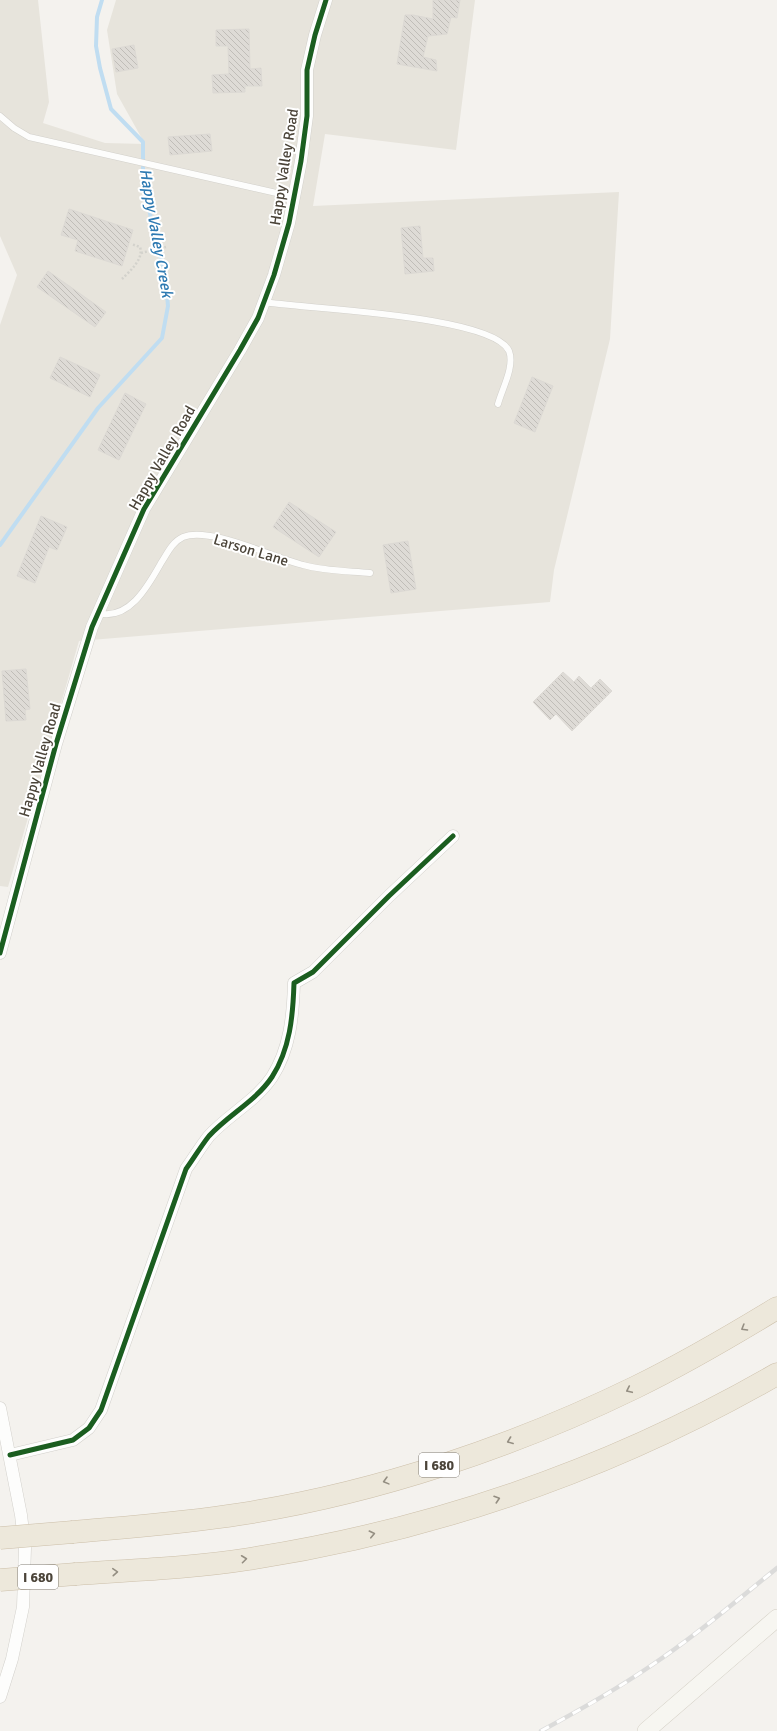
<svg xmlns="http://www.w3.org/2000/svg" width="777" height="1731" viewBox="0 0 777 1731" font-family="Signika,sans-serif">
	<style>
		.residential { fill: #e7e4dc }
		.lines { fill: none; stroke-linecap: round; stroke-linejoin: round }
		.stream { stroke: #c0ddf1; stroke-width: 4 }
		.building { fill: url(#building-back-hatch); stroke: #dcd9d4 }
		.service-casing { stroke: #d2d0cb; stroke-width: 7 }
		.minor-casing { stroke: #d2d0cb; stroke-width: 13 }
		.secondary-casing { stroke: #d3cfc5; stroke-width: 18 }
		.motorway-casing { stroke: #ccbfa9; stroke-width: 23 }
		.path { stroke: #d3d2cc; stroke-width: 2.5; stroke-dasharray: 2 2; stroke-linecap: butt }
		.service { stroke: #fdfdfc; stroke-width: 6 }
		.minor { stroke: #fdfdfc; stroke-width: 12 }
		.secondary { stroke: #f7f6f1; stroke-width: 17 }
		.motorway { stroke: #ede8db; stroke-width: 22 }
		.rail-casing { stroke: #dbdbda; stroke-width: 4.5 }
		.rail { stroke: #fff; stroke-width: 3; stroke-dasharray: 9; stroke-linecap: butt }
		.motorway-bridge-casing { stroke: #ccbfa9; stroke-width: 23; stroke-linecap: butt }
		.motorway-bridge { stroke: #ede8db; stroke-width: 22 }
		.cycleway-casing { stroke: #fff; stroke-width: 8 }
		.cycleway { stroke: #1b5e20; stroke-width: 5 }
		.oneway { stroke: #948e82 }
		.labels { text-anchor: middle; dominant-baseline: central; stroke-width: 4; stroke-linejoin: round; paint-order: stroke }
		.shield { fill: #fff; stroke: #817c74; stroke-width: 1 }
		.shield-label { font-size: 14px; font-weight: bold; fill: #4b4439 }
		.street-label { font-size: 15px; fill: #4b4439; stroke: #fff }
		.water-label { font-size: 16px; font-style: italic; fill: #2e7ab2; stroke: #fff }
	</style>
	<defs>
		<pattern id="building-back-hatch" width="6" height="6" patternUnits="userSpaceOnUse"><rect width="6" height="6" fill="#dedbd6"/><path d="M-1 5l2 2M0 0l6 6M5-1l2 2" fill="none" stroke="#c0bdb8"/></pattern>
	</defs>
	<rect width="100%" height="100%" fill="#f4f2ee"/>
	<path class="residential" d="M 0,0 L 38,0 L 49,102 L 43,123 L 105,143 L 145,144 L 117,94 L 107,30 L 116,0 L 475,0 L 456,150 L 325,134 L 313,206 L 619,192 L 610,339 L 554,570 L 550,602 L 79,641 L 8,887 L 0,886 L 0,325 L 17,275 L 0,236 Z"/>
	<g class="lines">
		<path class="stream" d="M 0,545 L 98,408 L 162,338 L 168,306 L 165,272 L 156,243 L 143,179 L 143,142 L 111,109 L 100,68 L 96,46 L 97,17 L 102,0"/>
	</g>
	<path class="building" d="M 433,0 L 460,0 L 457,18 L 451,17 L 447,34 L 428,36 L 423,57 L 436,60 L 437,71 L 397,64 L 405,15 L 413,15 L 433,19 Z
		M 249,29 L 250,69 L 261,68 L 262,86 L 245,86 L 245,92 L 213,93 L 212,75 L 229,74 L 228,46 L 216,46 L 216,30 Z
		M 134,45 L 138,68 L 116,72 L 112,49 Z
		M 210,134 L 212,151 L 170,155 L 168,137 Z
		M 69,209 L 133,230 L 122,266 L 75,251 L 78,240 L 61,235 Z
		M 420,226 L 423,258 L 433,258 L 434,271 L 405,274 L 401,228 Z
		M 48,271 L 106,312 L 95,327 L 37,287 Z
		M 60,357 L 100,375 L 90,397 L 50,378 Z
		M 532,377 L 553,386 L 535,432 L 514,423 Z
		M 125,393 L 146,404 L 119,460 L 98,450 Z
		M 289,502 L 336,532 L 319,557 L 273,527 Z
		M 41,516 L 67,527 L 57,550 L 49,547 L 35,583 L 17,576 Z
		M 408,541 L 416,589 L 391,593 L 383,545 Z
		M 26,669 L 30,709 L 25,710 L 26,720 L 6,721 L 2,671 Z
		M 563,672 L 574,682 L 579,676 L 591,688 L 600,679 L 612,691 L 572,731 L 556,714 L 550,720 L 533,702 Z"/>
	<g class="lines">
		<defs>
			<path id="service" d="M 0,116 L 14,128 L 29,137 L 294,197
				M 264,302 C 305,309 493,315 509,351 C 515,366 502,389 498,404
				M 98,613 C 129,621 148,586 161,563 C 167,554 172,542 183,537 C 210,526 274,558 303,565 C 324,571 348,571 370,573"/>
			<path id="minor" d="M 0,953 L 56,744 L 92,627 L 144,509 L 240,350 L 258,318 L 274,275 L 289,223 L 301,161 L 307,116 L 307,70 L 315,35 L 326,0
				M 0,1408 L 21,1515 L 25,1548 L 23,1607 L 12,1659 L 0,1697
				M 10,1455 L 73,1440 L 89,1428 L 101,1410 L 186,1169 C 194,1158 201,1146 209,1136 C 228,1115 256,1101 272,1077 C 290,1049 293,1016 294,983 L 313,972 L 389,896 L 453,836"/>
			<path id="secondary" d="M 646,1731 L 777,1618"/>
			<path id="motorway" d="M 73,1532 C 129,1527 185,1523 241,1514 C 376,1493 513,1447 636,1387 C 685,1363 731,1336 777,1308
				M 76,1574 C 134,1570 192,1568 249,1559 C 435,1530 614,1468 777,1374"/>
		</defs>
		<use href="#service" class="service-casing"/>
		<use href="#minor" class="minor-casing"/>
		<use href="#secondary" class="secondary-casing"/>
		<use href="#motorway" class="motorway-casing"/>
		<path class="path" d="M 141,253 L 166,247
			M 122,279 C 130,271 144,259 140,247 L 131,244"/>
		<use href="#service" class="service"/>
		<use href="#minor" class="minor"/>
		<use href="#secondary" class="secondary"/>
		<use href="#motorway" class="motorway"/>
		<defs>
			<path id="rail" d="M 541,1731 C 578,1711 614,1691 649,1667 C 694,1637 735,1602 777,1568"/>
		</defs>
		<use href="#rail" class="rail-casing"/>
		<use href="#rail" class="rail"/>
		<defs>
			<path id="motorway-bridge" d="M 0,1538 L 73,1532
				M 0,1580 L 76,1574"/>
		</defs>
		<use href="#motorway-bridge" class="motorway-bridge-casing"/>
		<use href="#motorway-bridge" class="motorway-bridge"/>
		<defs>
			<path id="cycleway" d="M 0,953 L 56,744 L 92,627 L 144,509 L 240,350 L 258,318 L 274,275 L 289,223 L 301,161 L 307,116 L 307,70 L 315,35 L 326,0
				M 10,1455 L 73,1440 L 89,1428 L 101,1410 L 186,1169 C 194,1158 201,1146 209,1136 C 228,1115 256,1101 272,1077 C 290,1049 293,1016 294,983 L 313,972 L 389,896 L 453,836"/>
		</defs>
		<use href="#cycleway" class="cycleway-casing"/>
		<use href="#cycleway" class="cycleway"/>
	</g>
	<defs><path id="oneway-chevron" d="M-2-3.5L2.5 0L-2 3.5" fill="none" stroke-width="1.6" stroke-linecap="round" stroke-linejoin="round"/></defs>
	<g class="oneway">
		<use href="#oneway-chevron" transform="translate(744 1328) rotate(149)"/>
		<use href="#oneway-chevron" transform="translate(629 1390) rotate(155)"/>
		<use href="#oneway-chevron" transform="translate(510 1441) rotate(159)"/>
		<use href="#oneway-chevron" transform="translate(386 1481) rotate(165)"/>
		<use href="#oneway-chevron" transform="translate(497 1499) rotate(-18)"/>
		<use href="#oneway-chevron" transform="translate(372 1534) rotate(-13)"/>
		<use href="#oneway-chevron" transform="translate(244 1559) rotate(-7)"/>
		<use href="#oneway-chevron" transform="translate(115 1572) rotate(-4)"/>
	</g>
	<g class="labels">
		<g class="shield">
			<rect x="419" y="1453" width="40" height="24" rx="3"/>
			<rect x="18" y="1565" width="40" height="24" rx="3"/>
		</g>
		<g class="shield-label">
			<text x="439" y="1465">I 680</text>
			<text x="38" y="1577">I 680</text>
		</g>
		<g class="street-label">
			<text transform="translate(284 167) rotate(-81)">Happy Valley Road</text>
			<text transform="translate(162 458) rotate(-60)">Happy Valley Road</text>
			<text transform="translate(251 550) rotate(17)">Larson Lane</text>
			<text transform="translate(40 760) rotate(-74)">Happy Valley Road</text>
		</g>
		<g class="water-label">
			<text transform="translate(156 233) rotate(80)">Happy Valley Creek</text>
		</g>
	</g>
</svg>
